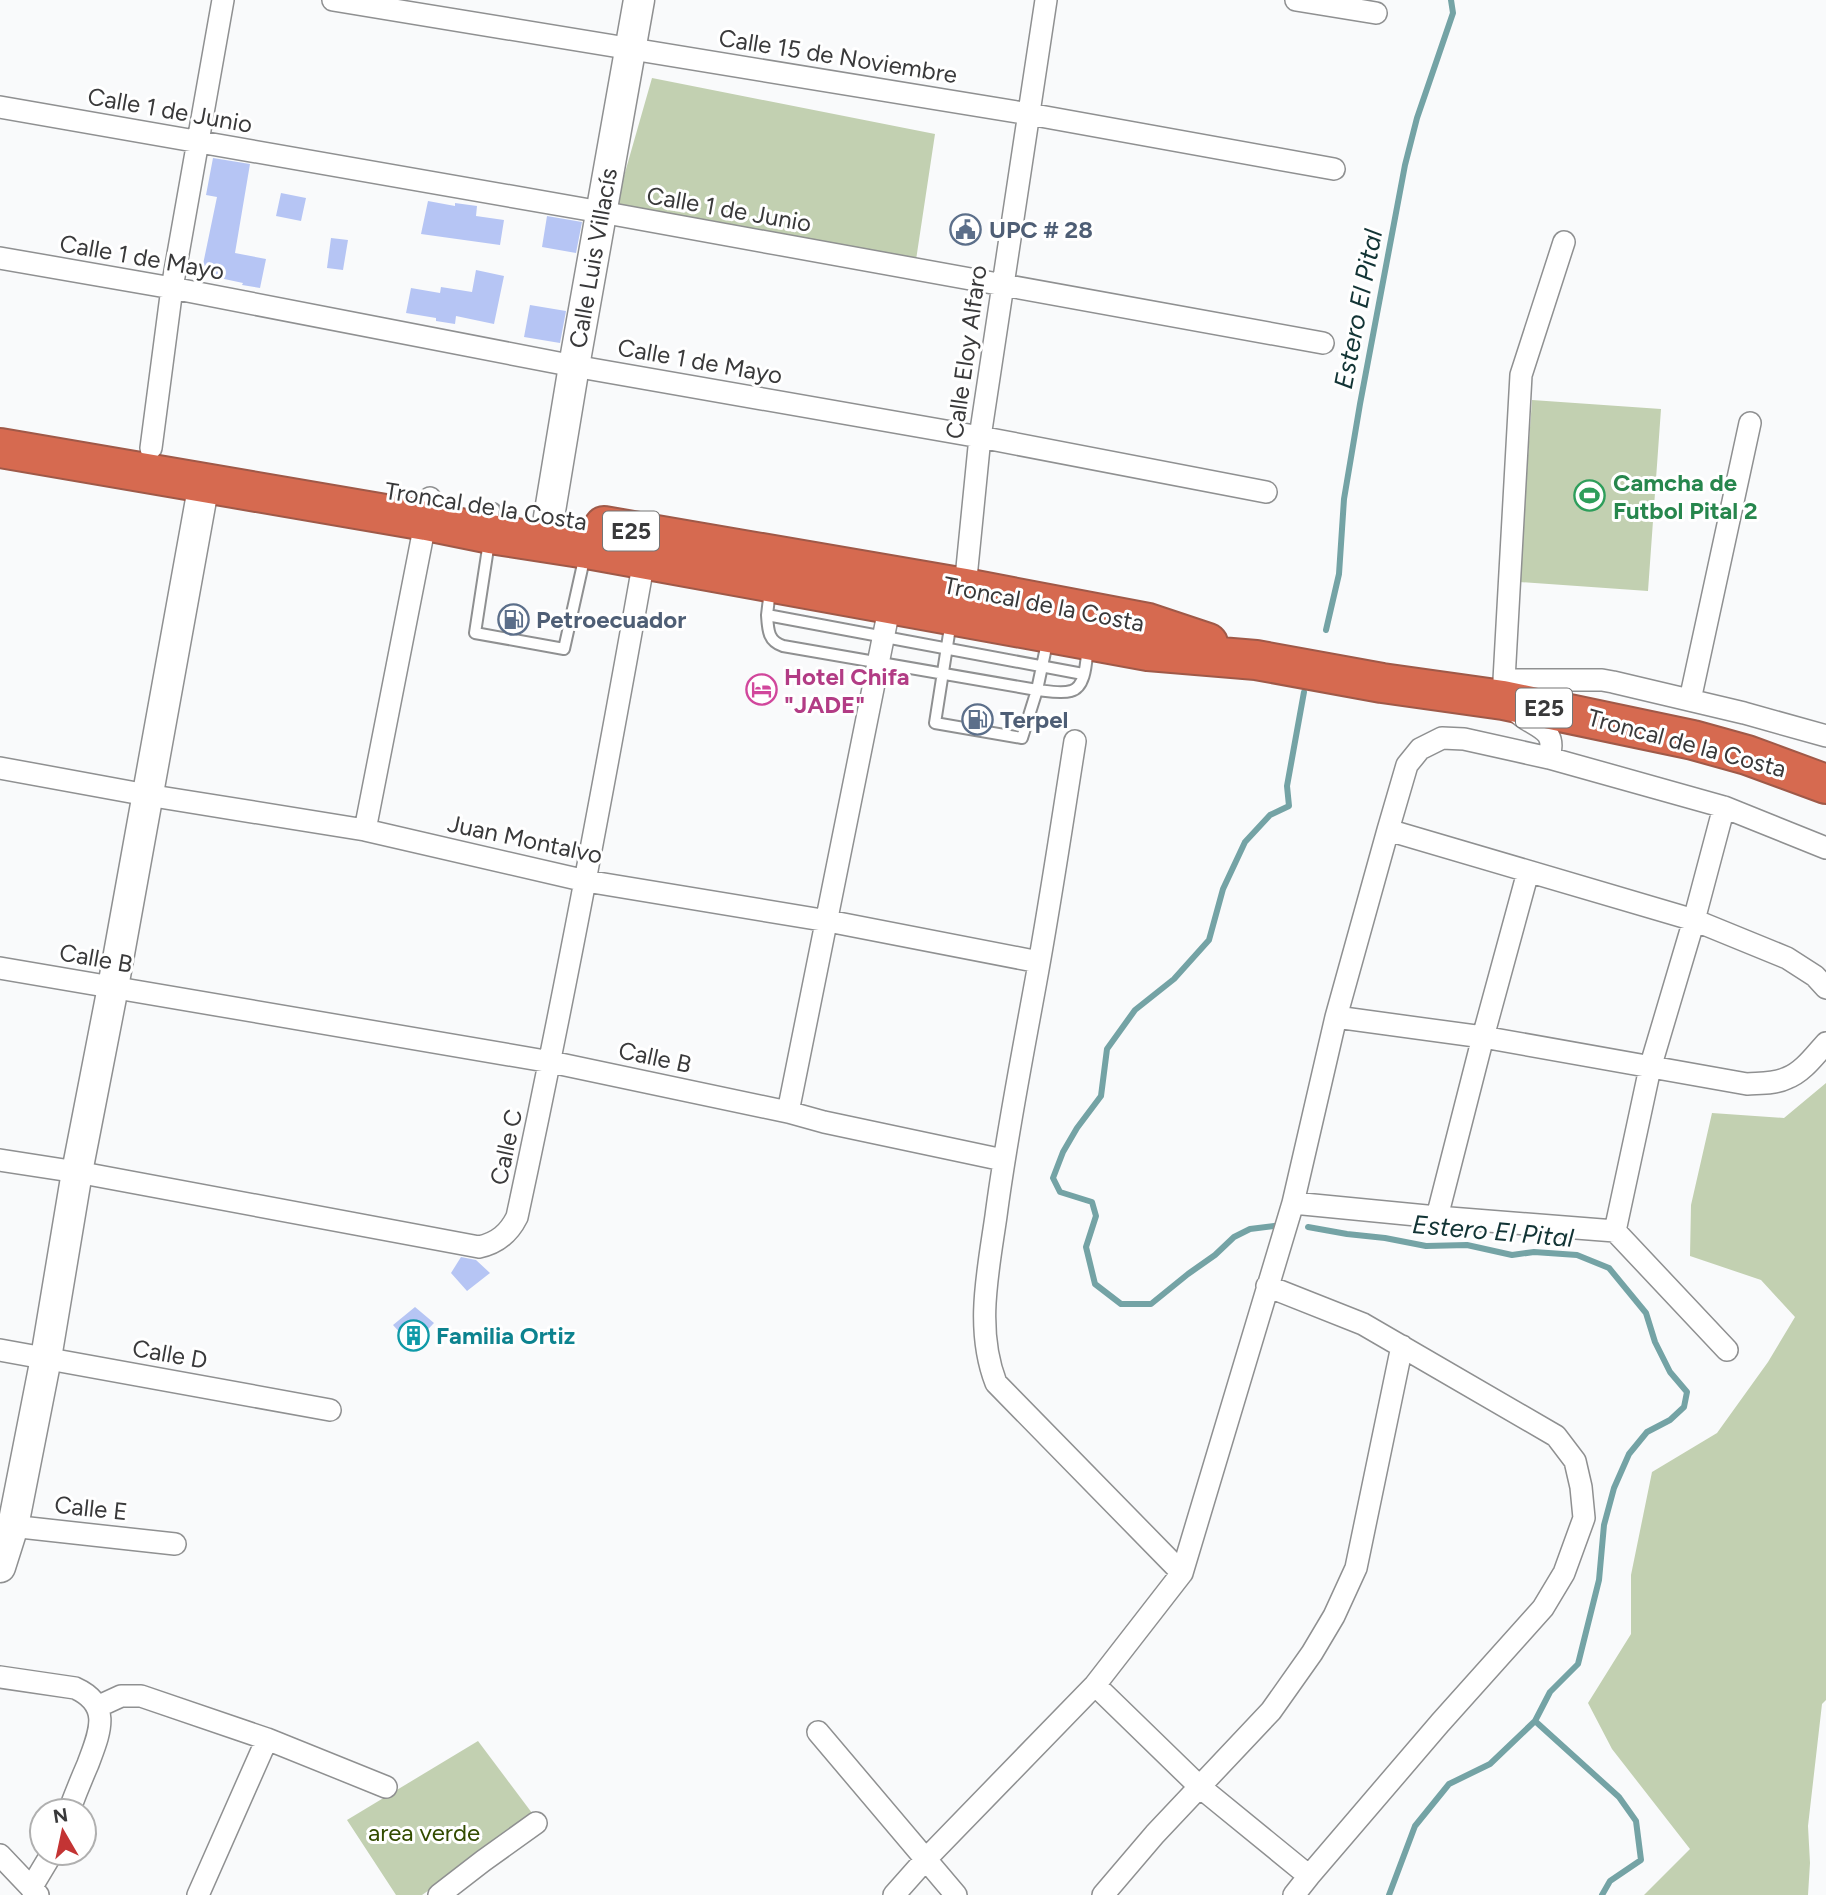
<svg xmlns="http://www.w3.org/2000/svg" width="1826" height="1895" viewBox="0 0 1826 1895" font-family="Figtree,sans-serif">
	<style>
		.green { fill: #c2d0b1 }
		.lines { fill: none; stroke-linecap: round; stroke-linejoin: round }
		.stream { stroke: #74a3a5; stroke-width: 6 }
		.building { fill: #b6c5f4 }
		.lane-casing { stroke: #8f9091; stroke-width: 14 }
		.street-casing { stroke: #8f9091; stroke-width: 24 }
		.secondary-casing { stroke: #8f9091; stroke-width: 33 }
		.highway-casing { stroke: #9f5948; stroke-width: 42 }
		.lane { stroke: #fff; stroke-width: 10 }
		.street { stroke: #fff; stroke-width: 21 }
		.secondary { stroke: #fff; stroke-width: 30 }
		.highway { stroke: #d66a50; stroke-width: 38 }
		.labels { text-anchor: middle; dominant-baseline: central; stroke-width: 6; stroke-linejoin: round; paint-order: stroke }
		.shield { fill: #fff; stroke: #747475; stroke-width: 2 }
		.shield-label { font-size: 23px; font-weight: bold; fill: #39393a }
		.street-label { font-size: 24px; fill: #39393a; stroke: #fff }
		.service-label { font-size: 24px; font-weight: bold; fill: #4e5e75; stroke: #fff; text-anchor: start }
		.leisure-label { font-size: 24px; font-weight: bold; fill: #27864d; stroke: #fff; text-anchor: start }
		.hotel-label { font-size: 24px; font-weight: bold; fill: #b23c85; stroke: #fff; text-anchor: start }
		.culture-label { font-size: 24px; font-weight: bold; fill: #0d838f; stroke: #fff; text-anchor: start }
		.park-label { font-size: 24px; fill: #334c00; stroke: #fff }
		.water-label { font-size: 26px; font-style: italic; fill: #123435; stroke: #fff }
	</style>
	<rect width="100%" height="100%" fill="#f9fafb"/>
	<path class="green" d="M 652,78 L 935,134 L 916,260 L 616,204 Z
		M 1532,400 L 1661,409 L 1648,591 L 1519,582 Z
		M 1826,1083 L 1826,1700 L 1822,1704 L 1808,1826 L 1810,1863 L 1808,1895 L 1644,1895 L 1690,1849 L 1612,1749 L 1588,1703 L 1631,1634 L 1631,1575 L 1652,1472 L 1717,1433 L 1768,1362 L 1795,1317 L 1761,1280 L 1690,1256 L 1691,1205 L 1712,1113 L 1784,1118 Z
		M 478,1741 L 535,1817 L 422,1895 L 396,1895 L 347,1820 Z"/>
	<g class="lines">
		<path class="stream" d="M 1326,630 L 1339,574 L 1344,499 L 1360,404 L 1405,165 L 1417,118 L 1453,13 L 1451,0
			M 1282,1225 L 1250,1229 L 1234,1237 L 1215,1255 L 1188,1274 L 1151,1304 L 1121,1304 L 1095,1284 L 1086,1247 L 1096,1216 L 1092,1202 L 1060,1192 L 1053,1178 L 1063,1152 L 1077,1128 L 1101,1096 L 1107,1049 L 1135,1010 L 1174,979 L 1209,940 L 1223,889 L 1245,842 L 1270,815 L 1289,806 L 1287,786 L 1304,692
			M 1308,1227 L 1347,1234 L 1385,1238 L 1426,1246 L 1467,1245 L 1512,1255 L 1534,1252 L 1577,1255 L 1609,1268 L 1646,1313 L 1655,1342 L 1670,1372 L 1687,1392 L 1684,1407 L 1670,1420 L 1647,1432 L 1629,1454 L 1614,1488 L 1604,1525 L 1599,1580 L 1578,1664 L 1550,1692 L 1535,1721 L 1619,1797 L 1636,1821 L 1641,1860 L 1610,1881 L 1602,1895
			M 1389,1895 L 1415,1826 L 1449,1784 L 1490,1764 L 1535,1721"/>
	</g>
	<path class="building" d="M 213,158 L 250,164 L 235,253 L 266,259 L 260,288 L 242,285 L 243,283 L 201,274 L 217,197 L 206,195 Z
		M 281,193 L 306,198 L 301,221 L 276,216 Z
		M 428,201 L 455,206 L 455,203 L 477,206 L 476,216 L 504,220 L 500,245 L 421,234 Z
		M 547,216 L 582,222 L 576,253 L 542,247 Z
		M 331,238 L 348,240 L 343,270 L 327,268 Z
		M 476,270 L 504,276 L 494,324 L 456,316 L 455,324 L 436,321 L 436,318 L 406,313 L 411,288 L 440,293 L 441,287 L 472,292 Z
		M 530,305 L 566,311 L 560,343 L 524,337 Z
		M 461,1257 L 476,1260 L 490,1273 L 467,1291 L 451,1273 Z
		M 415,1307 L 434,1323 L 412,1346 L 393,1325 Z"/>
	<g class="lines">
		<defs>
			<path id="lane" d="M 494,509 L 475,633 L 564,649 L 585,555
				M 770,590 L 767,615 L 1083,674
				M 767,615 C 768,630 768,641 783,646 L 1037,690 C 1047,691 1061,694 1071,691 C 1087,687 1086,658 1088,645
				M 951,621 L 935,723 L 1022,738 L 1037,690 L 1048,638"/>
			<path id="street" d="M 333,0 L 1029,114 L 1334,169
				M 1296,0 L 1376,13
				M 0,107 L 601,212 L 1323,343
				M 0,258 L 172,288 L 574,366 L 980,437 L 1266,492
				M 151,448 L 172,288 L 223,0
				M 965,588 L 980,437 L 1046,0
				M 1504,680 L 1602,680 L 1613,682 L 1744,713 L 1826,736
				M 1690,700 L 1750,423
				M 1075,741 C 1062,823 1050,905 1035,986 C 1021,1063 1006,1139 996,1216 C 988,1272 975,1329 996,1383 L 1182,1573
				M 1549,758 C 1556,733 1544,730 1526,719 C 1518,714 1510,706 1503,700 L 1504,680 L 1521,375 L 1564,242
				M 0,768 L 147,795 L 365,830 L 586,881 L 828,921 L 1039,962
				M 1724,807 L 1694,920 L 1650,1068 L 1615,1231 L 1727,1350
				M 365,830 L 430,498
				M 1388,830 L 1694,920 L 1787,958 L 1815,976 L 1826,988
				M 0,968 L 551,1062 L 788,1112 L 890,604
				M 1336,1017 L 1483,1037 L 1747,1084 C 1760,1083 1775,1084 1787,1078 C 1803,1072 1815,1055 1826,1043
				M 788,1112 L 824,1122 L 1003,1160
				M 0,1160 L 77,1172 L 479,1247 C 498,1243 509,1233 517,1217 C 564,999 605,780 644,560
				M 1293,1203 L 1437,1217 L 1483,1037 L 1528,872
				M 1437,1217 L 1615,1231
				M 0,1350 L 330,1410
				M 2,1525 L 175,1544
				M 0,1677 L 75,1688 C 113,1705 99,1734 88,1764 C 81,1780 75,1795 69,1811
				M 1095,1685 L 1200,1787 L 1309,1876 L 1440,1723 L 1543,1608 L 1564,1573 L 1584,1518 L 1581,1487 L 1575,1461 L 1556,1436 L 1363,1324 L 1267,1286
				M 97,1707 L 121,1696 L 141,1696 L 267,1739 L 386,1787
				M 818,1732 L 956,1895
				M 0,1855 L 38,1895
				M 31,1888 L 52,1853
				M 198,1895 L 267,1739
				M 439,1895 L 483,1861 L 536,1823
				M 894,1895 L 925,1860 L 1095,1685 L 1182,1573 L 1293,1203 L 1336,1017 L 1388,830 L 1407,765 L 1420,749 L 1442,738 L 1464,739 L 1549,758 L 1724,807 L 1826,848
				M 1103,1895 L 1155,1834 L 1271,1711 L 1312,1653 L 1334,1616 L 1356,1568 L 1402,1346
				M 1294,1895 L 1309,1876"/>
			<path id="secondary" d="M 549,517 L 574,366 L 639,0
				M 0,1567 L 13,1526 L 46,1358 L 77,1172 L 113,987 L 204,483"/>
			<path id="highway" d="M 0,448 L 426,521 L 490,534 L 587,549 L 1148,651 L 1256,660 L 1382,683 L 1503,700 L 1693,740 L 1747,755 L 1826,784
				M 604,526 L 965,588 L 1148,623 L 1208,643"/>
		</defs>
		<use href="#lane" class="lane-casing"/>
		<use href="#street" class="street-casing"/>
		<use href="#secondary" class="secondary-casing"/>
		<use href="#highway" class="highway-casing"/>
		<use href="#lane" class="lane"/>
		<use href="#street" class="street"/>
		<use href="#secondary" class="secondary"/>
		<use href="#highway" class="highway"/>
	</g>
	<defs>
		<symbol id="civic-ring" viewBox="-11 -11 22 22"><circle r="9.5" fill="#fff" stroke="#5c6f8a" stroke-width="1.5"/><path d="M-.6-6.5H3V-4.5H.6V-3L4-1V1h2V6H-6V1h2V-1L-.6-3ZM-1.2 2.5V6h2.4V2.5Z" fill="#5c6f8a"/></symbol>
		<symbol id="stadium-ring" viewBox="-11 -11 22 22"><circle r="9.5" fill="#fff" stroke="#2e9e5b" stroke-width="1.5"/><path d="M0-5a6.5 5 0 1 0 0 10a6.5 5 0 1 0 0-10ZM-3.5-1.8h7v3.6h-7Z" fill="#2e9e5b"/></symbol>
		<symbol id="fuel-ring" viewBox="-11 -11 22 22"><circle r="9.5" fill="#fff" stroke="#5c6f8a" stroke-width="1.5"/><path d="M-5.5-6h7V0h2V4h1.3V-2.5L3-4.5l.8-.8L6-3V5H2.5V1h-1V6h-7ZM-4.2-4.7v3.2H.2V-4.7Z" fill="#5c6f8a"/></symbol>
		<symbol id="hotel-ring" viewBox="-11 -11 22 22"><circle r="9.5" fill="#fff" stroke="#d1479c" stroke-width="1.5"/><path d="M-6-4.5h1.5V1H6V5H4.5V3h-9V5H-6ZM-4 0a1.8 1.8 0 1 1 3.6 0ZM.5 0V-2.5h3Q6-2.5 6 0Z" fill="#d1479c"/></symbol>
		<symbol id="building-ring" viewBox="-11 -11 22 22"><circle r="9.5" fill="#fff" stroke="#0f9aa8" stroke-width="1.5"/><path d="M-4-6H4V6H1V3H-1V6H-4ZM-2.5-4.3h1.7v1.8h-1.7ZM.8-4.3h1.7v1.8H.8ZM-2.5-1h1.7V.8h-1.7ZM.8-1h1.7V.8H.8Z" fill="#0f9aa8"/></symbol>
	</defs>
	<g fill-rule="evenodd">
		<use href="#civic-ring" x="948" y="212" width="35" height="35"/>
		<use href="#stadium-ring" x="1572" y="478" width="35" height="35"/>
		<use href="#fuel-ring" x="496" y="602" width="35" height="35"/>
		<use href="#hotel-ring" x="744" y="672" width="35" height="35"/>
		<use href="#fuel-ring" x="960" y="702" width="35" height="35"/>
		<use href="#building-ring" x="396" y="1318" width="35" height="35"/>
	</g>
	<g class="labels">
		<g class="shield">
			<rect x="603" y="511.5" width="56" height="39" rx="5"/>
			<rect x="1516" y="688.5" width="56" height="39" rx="5"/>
		</g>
		<g class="shield-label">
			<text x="631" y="531">E25</text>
			<text x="1544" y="708">E25</text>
		</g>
		<g class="street-label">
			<text transform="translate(838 56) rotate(9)">Calle 15 de Noviembre</text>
			<text transform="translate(170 110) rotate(10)">Calle 1 de Junio</text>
			<text transform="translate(729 209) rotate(10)">Calle 1 de Junio</text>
			<text transform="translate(142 257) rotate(10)">Calle 1 de Mayo</text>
			<text transform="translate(593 258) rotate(-80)">Calle Luis Villacís</text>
			<text transform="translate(966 352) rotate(-82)">Calle Eloy Alfaro</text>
			<text transform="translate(700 361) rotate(10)">Calle 1 de Mayo</text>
			<text transform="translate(486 506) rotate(9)">Troncal de la Costa</text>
			<text transform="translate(1044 604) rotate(11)">Troncal de la Costa</text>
			<text transform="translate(1687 743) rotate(15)">Troncal de la Costa</text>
			<text transform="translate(525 839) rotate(12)">Juan Montalvo</text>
			<text transform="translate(96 958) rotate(10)">Calle B</text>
			<text transform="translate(655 1057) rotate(12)">Calle B</text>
			<text transform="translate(506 1147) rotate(-78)">Calle C</text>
			<text transform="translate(170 1354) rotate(10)">Calle D</text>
			<text transform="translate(91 1508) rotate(6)">Calle E</text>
		</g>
		<g class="service-label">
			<text x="989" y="229">UPC # 28</text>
			<text x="536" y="619">Petroecuador</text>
			<text x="1000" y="719">Terpel</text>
		</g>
		<g class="leisure-label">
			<text x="1613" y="482">Camcha de<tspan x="1613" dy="28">Futbol Pital 2</tspan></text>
		</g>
		<g class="hotel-label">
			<text x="784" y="676">Hotel Chifa<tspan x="784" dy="28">"JADE"</tspan></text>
		</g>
		<g class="culture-label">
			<text x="436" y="1335">Familia Ortiz</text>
		</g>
		<g class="park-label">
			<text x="424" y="1832">area verde</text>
		</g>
		<g class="water-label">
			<text transform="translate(1358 309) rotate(-79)">Estero El Pital</text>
			<text transform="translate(1493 1231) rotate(5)">Estero El Pital</text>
		</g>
	</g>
	<g transform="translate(63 1832) rotate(351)"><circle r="33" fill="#ffffff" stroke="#b0b0b0" stroke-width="2"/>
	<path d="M0-5L12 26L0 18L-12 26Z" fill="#c33434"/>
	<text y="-10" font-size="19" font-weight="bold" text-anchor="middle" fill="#39393a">N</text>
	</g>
</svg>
